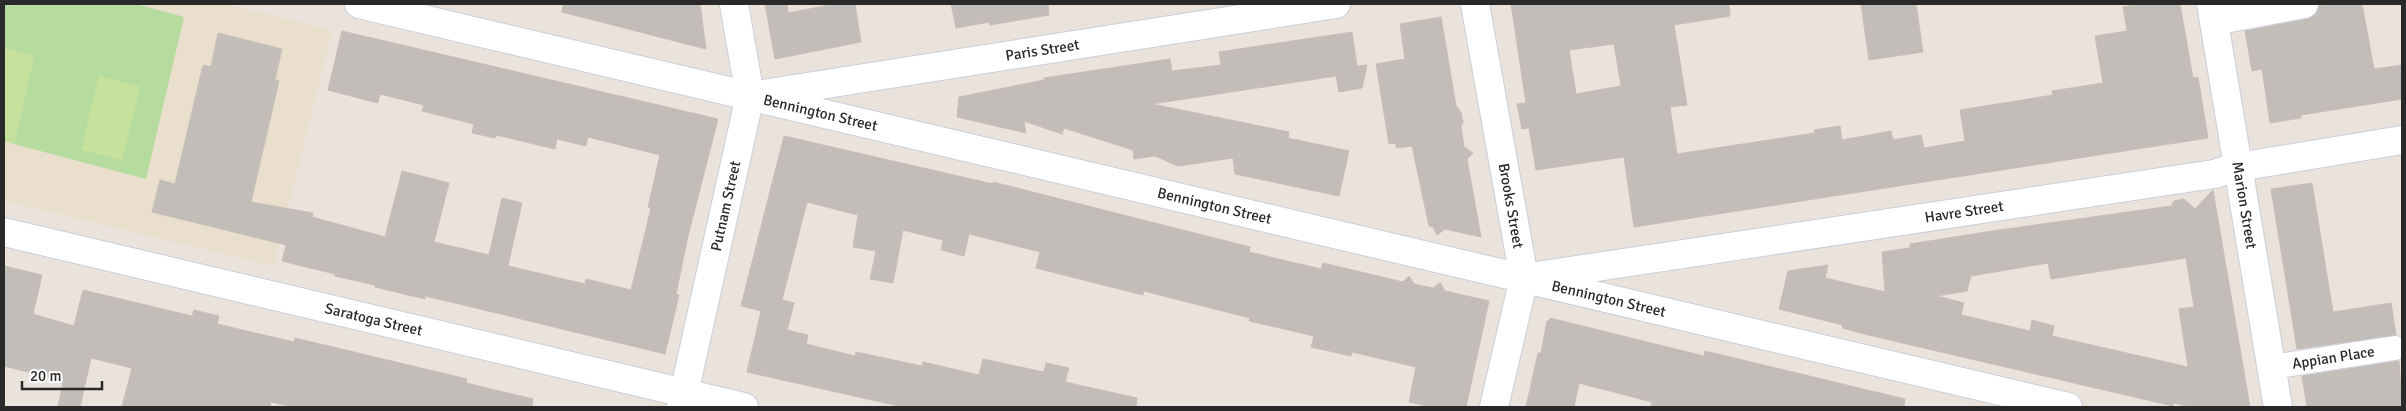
<svg xmlns="http://www.w3.org/2000/svg" width="2406" height="411" viewBox="0 0 2406 411" font-family="Signika,sans-serif">
	<style>
		.education { fill: #eadfcd }
		.green { fill: #b5db9e }
		.pitch { fill: #c6e19b }
		.building { fill: #c2bdb9; stroke: #c5bfb6; fill-rule: evenodd }
		.lines { fill: none; stroke-linecap: round; stroke-linejoin: round }
		.pedestrian-casing { stroke: #caced9; stroke-width: 26 }
		.minor-casing { stroke: #caced9; stroke-width: 30 }
		.secondary-casing { stroke: #caced9; stroke-width: 30 }
		.pedestrian { stroke: #fff; stroke-width: 24 }
		.minor { stroke: #fff; stroke-width: 28 }
		.secondary { stroke: #fff; stroke-width: 28 }
		.labels { text-anchor: middle; dominant-baseline: central; stroke-width: 4; stroke-linejoin: round; paint-order: stroke }
		.street-label { font-size: 15px; fill: #292929; stroke: #fff }
	</style>
	<rect width="100%" height="100%" fill="#eae3dc"/>
	<path class="education" d="M 4,4 L 225,4 L 332,30 L 274,266 L 4,201 Z"/>
	<path class="green" d="M 4,4 L 12,6 L 13,4 L 136,4 L 184,17 L 146,179 L 14,144 L 34,56 L 4,48 Z"/>
	<path class="pitch" d="M 4,48 L 34,56 L 14,144 L 4,141 Z
		M 99,76 L 140,87 L 122,160 L 81,150 Z"/>
	<path class="building" d="M 563,4 L 700,4 L 706,49 L 562,12 Z
		M 765,4 L 787,4 L 788,13 L 835,4 L 855,4 L 861,42 L 775,59 Z
		M 951,4 L 1048,4 L 1049,15 L 990,25 L 989,22 L 956,28 Z
		M 1511,4 L 1729,4 L 1730,16 L 1674,25 L 1687,105 L 1670,107 L 1677,154 L 1815,133 L 1814,130 L 1840,126 L 1842,140 L 1891,131 L 1893,140 L 1921,135 L 1924,148 L 1965,141 L 1960,110 L 2053,95 L 2052,91 L 2103,83 L 2095,36 L 2127,31 L 2123,7 L 2140,4 L 2180,4 L 2193,78 L 2198,77 L 2208,138 L 1634,227 L 1624,157 L 1536,170 L 1529,128 L 1522,129 L 1517,104 L 1526,103 ZM 1614,44 L 1621,86 L 1576,94 L 1569,50 Z
		M 1861,4 L 1916,4 L 1923,52 L 1869,60 Z
		M 2331,4 L 2362,4 L 2374,69 L 2402,65 L 2402,99 L 2301,115 L 2301,118 L 2270,123 L 2262,69 L 2252,71 L 2245,31 L 2307,19 L 2315,15 L 2319,6 Z
		M 1441,17 L 1456,106 L 1461,112 L 1463,123 L 1461,126 L 1464,147 L 1473,153 L 1467,159 L 1481,237 L 1445,229 L 1437,235 L 1433,227 L 1429,226 L 1412,146 L 1396,148 L 1396,143 L 1389,144 L 1376,64 L 1405,59 L 1400,24 Z
		M 342,31 L 718,119 L 688,236 L 676,294 L 679,295 L 665,354 L 451,302 L 425,296 L 425,299 L 375,287 L 375,285 L 335,276 L 335,274 L 282,261 L 286,245 L 152,212 L 160,180 L 175,184 L 203,65 L 211,67 L 218,33 L 282,49 L 275,80 L 279,81 L 251,202 L 313,213 L 312,217 L 385,237 L 402,171 L 449,183 L 434,242 L 489,255 L 502,198 L 522,203 L 508,266 L 585,284 L 586,279 L 631,290 L 651,208 L 648,207 L 660,155 L 588,137 L 586,146 L 557,139 L 555,149 L 496,135 L 495,138 L 472,133 L 474,124 L 422,111 L 424,105 L 380,94 L 378,103 L 328,90 Z
		M 1352,32 L 1357,66 L 1367,65 L 1362,88 L 1339,92 L 1336,76 L 1152,104 L 1289,132 L 1288,138 L 1349,151 L 1339,196 L 1235,174 L 1233,158 L 1178,166 L 1155,156 L 1134,159 L 1133,150 L 1064,128 L 1062,134 L 1024,121 L 1026,133 L 957,117 L 959,97 L 1044,80 L 1044,78 L 1170,59 L 1172,71 L 1221,65 L 1219,52 Z
		M 784,136 L 993,184 L 993,182 L 1250,247 L 1249,252 L 1321,269 L 1323,263 L 1403,282 L 1409,276 L 1414,284 L 1433,288 L 1440,283 L 1445,291 L 1489,301 L 1466,407 L 1431,407 L 1409,402 L 1416,367 L 1352,352 L 1351,356 L 1311,347 L 1314,336 L 1249,321 L 1250,318 L 1144,291 L 1143,295 L 1036,268 L 1040,252 L 969,234 L 964,256 L 941,250 L 943,240 L 903,230 L 893,283 L 870,279 L 876,251 L 853,247 L 858,215 L 807,202 L 782,300 L 794,303 L 787,330 L 808,335 L 806,344 L 855,356 L 856,352 L 922,366 L 923,362 L 979,375 L 983,359 L 1044,372 L 1046,363 L 1069,368 L 1065,382 L 1137,398 L 1136,407 L 903,407 L 747,372 L 761,311 L 741,306 Z
		M 2312,183 L 2333,312 L 2391,303 L 2396,335 L 2297,349 L 2271,189 Z
		M 2213,190 L 2250,407 L 2193,407 L 2173,403 L 2173,406 L 1868,335 L 1842,328 L 1843,325 L 1779,309 L 1788,271 L 1828,265 L 1825,278 L 1885,292 L 1882,252 L 1910,248 L 1910,244 L 1992,231 L 2171,206 L 2174,201 L 2184,199 L 2195,209 ZM 2186,258 L 2194,307 L 2179,309 L 2188,367 L 2052,336 L 2054,326 L 2032,320 L 2030,331 L 1961,315 L 1964,303 L 1937,296 L 1967,291 L 1971,276 L 2048,263 L 2051,279 Z
		M 4,266 L 42,275 L 33,314 L 74,326 L 83,290 L 192,316 L 194,310 L 219,316 L 217,324 L 294,342 L 295,338 L 467,379 L 466,383 L 533,399 L 532,407 L 293,407 L 271,402 L 270,407 L 122,407 L 132,368 L 91,358 L 80,407 L 58,407 L 63,383 L 56,381 L 56,379 L 4,366 Z
		M 1550,318 L 1704,356 L 1705,351 L 1905,399 L 1904,407 L 1651,407 L 1652,402 L 1579,383 L 1574,407 L 1526,407 L 1538,353 L 1541,353 L 1547,321 L 1549,321 Z
		M 2399,361 L 2402,407 L 2307,407 L 2302,376 Z"/>
	<g class="lines">
		<defs>
			<g id="pedestrian">
				<path id="s1" d="M 2272,367 L 2395,348"/>
			</g>
			<g id="minor">
				<path id="s2" d="M 1475,4 L 1524,278 L 1494,407"/>
				<path id="s3" d="M 2211,4 L 2278,407"/>
				<path d="M 2214,21 L 2304,4"/>
				<path id="s4" d="M 750,96 L 1336,4"/>
				<path id="s5" d="M 4,232 L 744,407"/>
				<path id="s6" d="M 1524,278 L 2214,174 L 2238,167 L 2402,140"/>
				<path id="s7" d="M 681,407 L 750,96 L 734,4"/>
			</g>
			<g id="secondary">
				<path id="s8" d="M 359,4 L 2068,407"/>
			</g>
		</defs>
		<use href="#pedestrian" class="pedestrian-casing"/>
		<use href="#minor" class="minor-casing"/>
		<use href="#secondary" class="secondary-casing"/>
		<use href="#pedestrian" class="pedestrian"/>
		<use href="#minor" class="minor"/>
		<use href="#secondary" class="secondary"/>
	</g>
	<g class="labels">
		<g class="street-label">
			<text stroke="none"><textPath href="#s4" startOffset="296">Paris Street</textPath></text>
			<text stroke="none"><textPath href="#s8" startOffset="474">Bennington Street</textPath></text>
			<text stroke="none"><textPath href="#s8" startOffset="879">Bennington Street</textPath></text>
			<text stroke="none"><textPath href="#s7" startOffset="206">Putnam Street</textPath></text>
			<text stroke="none"><textPath href="#s2" startOffset="205">Brooks Street</textPath></text>
			<text stroke="none"><textPath href="#s3" startOffset="204">Marion Street</textPath></text>
			<text stroke="none"><textPath href="#s6" startOffset="445">Havre Street</textPath></text>
			<text stroke="none"><textPath href="#s8" startOffset="1284">Bennington Street</textPath></text>
			<text stroke="none"><textPath href="#s5" startOffset="380">Saratoga Street</textPath></text>
			<text stroke="none"><textPath href="#s1" startOffset="62">Appian Place</textPath></text>
		</g>
	</g>
	<rect width="2406" height="411" fill="none" stroke="#292929" stroke-width="10"/>
	<path d="M22 381v8h80v-8" fill="none" stroke="#292929" stroke-width="2.5"/>
	<text x="30" y="381" font-size="15" fill="#292929" stroke="#ffffff" stroke-width="4" paint-order="stroke">20 m</text>
</svg>
